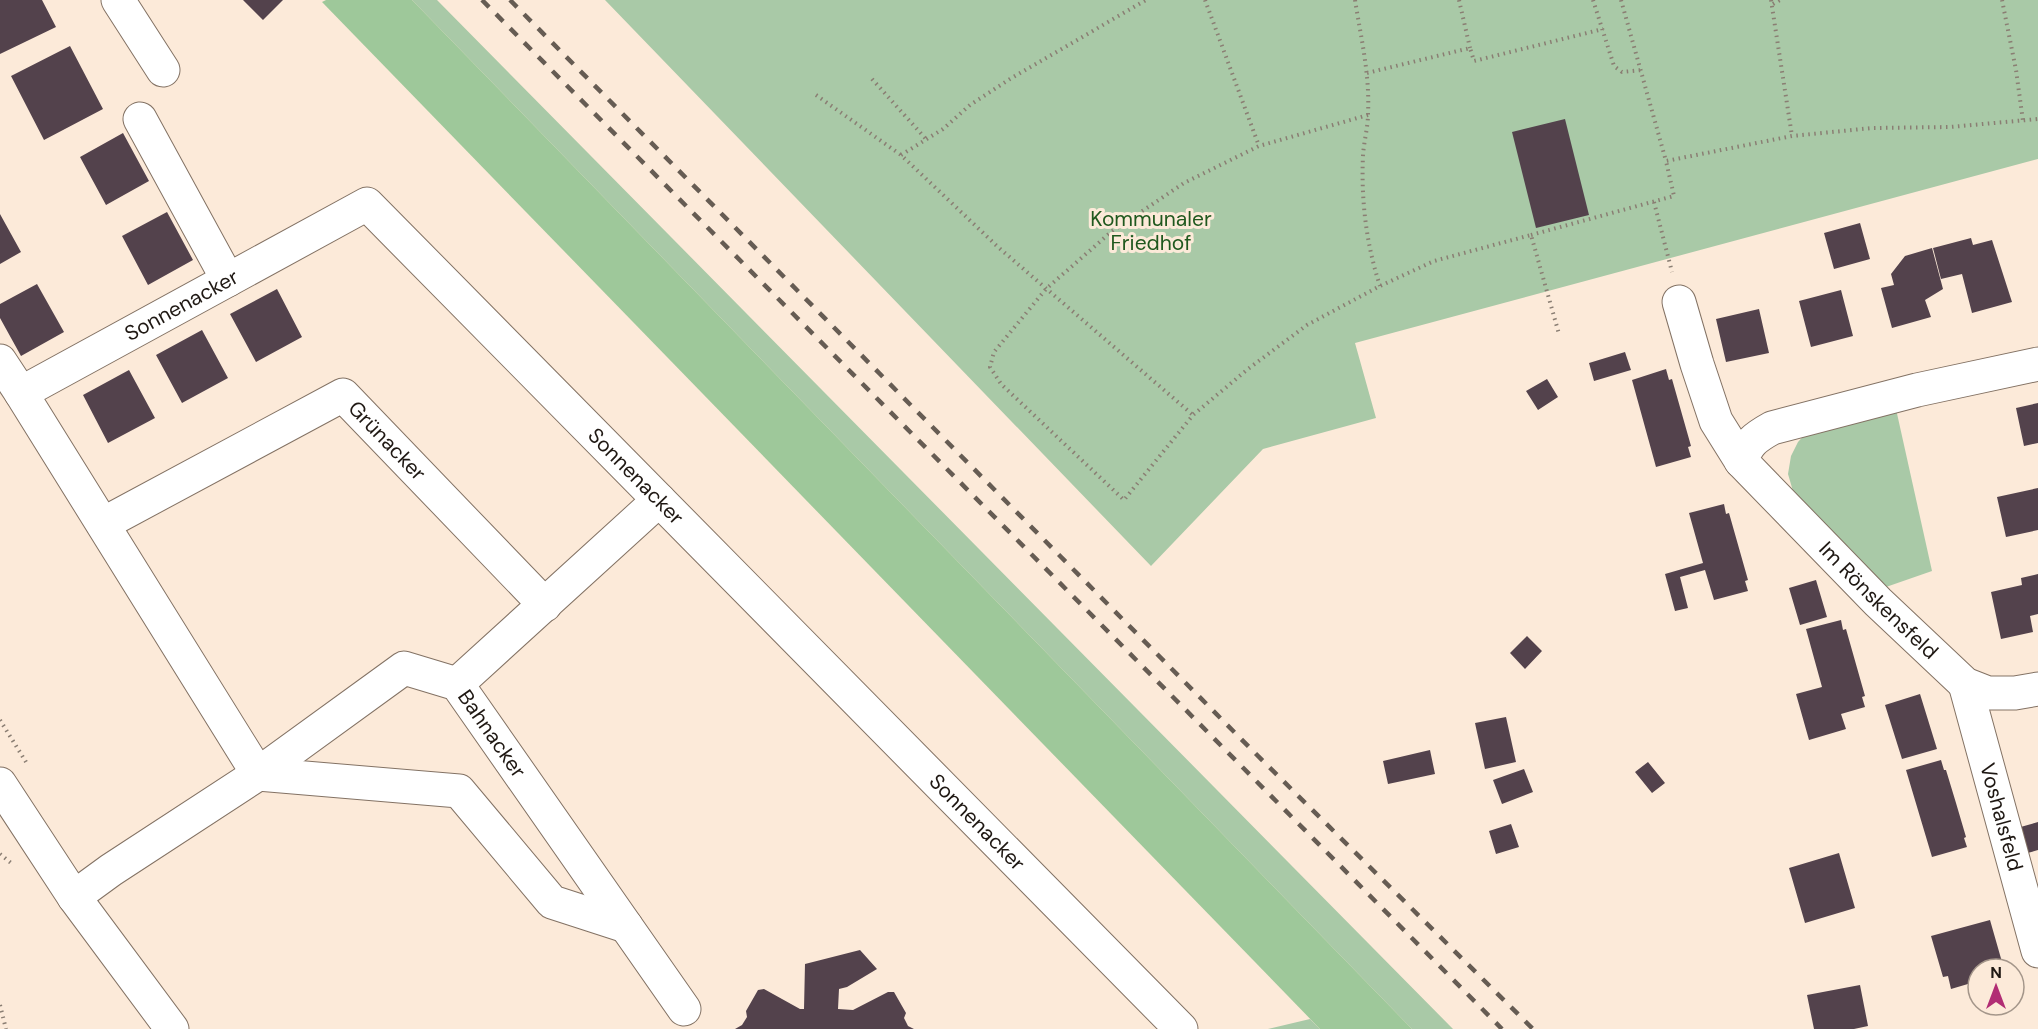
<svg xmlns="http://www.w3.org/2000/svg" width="2038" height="1029" viewBox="0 0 2038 1029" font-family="'DM Sans',sans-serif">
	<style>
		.green { fill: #a9c9a7 }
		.forest { fill: #9ec89a }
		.building { fill: #53424c }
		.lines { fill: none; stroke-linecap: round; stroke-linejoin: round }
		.minor-casing { stroke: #837264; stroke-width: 35 }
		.major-casing { stroke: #837264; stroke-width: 35 }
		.path { stroke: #8a7e73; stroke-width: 4; stroke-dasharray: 1.5 4.5; stroke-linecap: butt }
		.minor { stroke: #fff; stroke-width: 33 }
		.major { stroke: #fff; stroke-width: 33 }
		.rail { stroke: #665c53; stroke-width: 4.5; stroke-dasharray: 10 10; stroke-linecap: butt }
		.labels { text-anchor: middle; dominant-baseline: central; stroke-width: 6; stroke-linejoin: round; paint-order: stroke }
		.park-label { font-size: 21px; fill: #20581e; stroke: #fcead9 }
		.street-label { font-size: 21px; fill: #1f1813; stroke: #fcead9 }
	</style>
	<rect width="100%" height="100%" fill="#fcead9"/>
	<path class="green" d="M 412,0 L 437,0 L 1453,1029 L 1412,1029 Z
		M 605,0 L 2038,0 L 2038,159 L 1355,343 L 1376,418 L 1263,449 L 1151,566 Z
		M 1896,409 L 1932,571 L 1886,587 L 1795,498 L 1788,474 L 1791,456 L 1798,442 L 1808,431 Z
		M 1310,1019 L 1320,1029 L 1268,1029 Z"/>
	<path class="forest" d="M 326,0 L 412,0 L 1412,1029 L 1320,1029 L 322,2 Z"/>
	<path class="building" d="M 0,0 L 42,0 L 56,27 L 0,54 Z
		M 243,0 L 283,0 L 263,20 Z
		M 70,46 L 103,109 L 44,140 L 11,76 Z
		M 1565,119 L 1589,215 L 1536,228 L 1512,132 Z
		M 123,133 L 149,181 L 106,205 L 80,157 Z
		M 167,212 L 193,260 L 148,285 L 122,236 Z
		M 0,214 L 21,252 L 0,264 Z
		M 1860,223 L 1870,259 L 1834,269 L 1824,233 Z
		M 1971,238 L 1973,245 L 1992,240 L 2012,302 L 1972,313 L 1962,274 L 1941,279 L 1933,248 Z
		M 1932,248 L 1943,289 L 1925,300 L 1931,317 L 1892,328 L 1881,288 L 1894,285 L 1891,274 L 1905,256 Z
		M 37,284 L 64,332 L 21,356 L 0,318 L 0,304 Z
		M 277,289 L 302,337 L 256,362 L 230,314 Z
		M 1841,290 L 1853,336 L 1811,347 L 1799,301 Z
		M 1759,309 L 1769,353 L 1726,362 L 1716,319 Z
		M 202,330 L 228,378 L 182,403 L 156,355 Z
		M 1625,352 L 1631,370 L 1594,381 L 1589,363 Z
		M 1666,369 L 1669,380 L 1672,379 L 1691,446 L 1688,447 L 1691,457 L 1656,467 L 1632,380 Z
		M 129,370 L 155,418 L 108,443 L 83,395 Z
		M 1547,379 L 1558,397 L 1538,410 L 1526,391 Z
		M 2038,403 L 2038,443 L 2024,446 L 2016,408 Z
		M 2038,488 L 2038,530 L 2006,537 L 1997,497 Z
		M 1724,504 L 1726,514 L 1729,513 L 1748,580 L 1745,581 L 1748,591 L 1714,600 L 1705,570 L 1680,577 L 1688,608 L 1675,611 L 1665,574 L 1703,563 L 1689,513 Z
		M 2038,574 L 2038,614 L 2030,616 L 2033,632 L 2001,639 L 1991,592 L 2022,585 L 2021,578 Z
		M 1816,580 L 1827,617 L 1800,625 L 1789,588 Z
		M 1841,620 L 1843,630 L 1846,629 L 1865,696 L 1862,697 L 1865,707 L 1841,714 L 1846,729 L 1809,740 L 1796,694 L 1822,687 L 1806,629 Z
		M 1527,636 L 1542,651 L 1525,669 L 1510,653 Z
		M 1920,694 L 1937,749 L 1902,759 L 1885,705 Z
		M 1506,717 L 1516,762 L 1485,769 L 1475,723 Z
		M 1430,750 L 1435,774 L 1388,784 L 1383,761 Z
		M 1941,760 L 1944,770 L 1946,770 L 1956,803 L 1966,837 L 1964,838 L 1967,847 L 1932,857 L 1906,770 Z
		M 1648,762 L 1665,783 L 1652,793 L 1635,772 Z
		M 1524,769 L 1533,792 L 1502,804 L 1493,780 Z
		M 2038,822 L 2038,850 L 2024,854 L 2017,828 Z
		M 1511,824 L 1519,847 L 1496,854 L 1489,831 Z
		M 1839,853 L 1855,908 L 1805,923 L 1789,868 Z
		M 1990,920 L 2004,969 L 1978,969 L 1978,981 L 1951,989 L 1948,976 L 1943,977 L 1931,936 Z
		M 860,950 L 877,969 L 847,987 L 839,989 L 838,1009 L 853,1010 L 888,992 L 894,992 L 906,1013 L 904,1018 L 908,1026 L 914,1029 L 735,1029 L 742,1025 L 747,1017 L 746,1011 L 758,990 L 764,989 L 800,1009 L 804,1009 L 805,964 Z
		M 1860,985 L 1868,1026 L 1854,1029 L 1814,1029 L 1807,995 Z"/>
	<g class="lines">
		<defs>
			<g id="minor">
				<path d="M 118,0 L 163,70"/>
				<path d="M 140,119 L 228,280"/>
				<path d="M 1679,302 L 1697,364 L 1716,421 L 1741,461"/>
				<path d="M 0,361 L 21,393"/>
				<path id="s1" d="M 2038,364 L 1917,390 L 1772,428 C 1754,438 1748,443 1741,461 L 1878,602 L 1965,684 L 1988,693 L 2015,693 L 2038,689"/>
				<path id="s2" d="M 103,524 L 343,395 L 545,605"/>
				<path d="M 457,684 L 659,500"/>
				<path id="s3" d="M 1965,684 L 2038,951"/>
				<path id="s4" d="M 74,897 L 111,870 L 258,774 L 404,668 L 457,684 L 684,1009"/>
				<path id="s5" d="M 626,926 L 552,902 L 459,791 L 258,774 L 21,393 L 367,204 L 1181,1029"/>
			</g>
			<path id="major" d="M 0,784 L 74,897 L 172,1029"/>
		</defs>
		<use href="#minor" class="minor-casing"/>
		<use href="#major" class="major-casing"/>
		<path class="path" d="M 1205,0 L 1259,146
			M 1355,0 C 1361,38 1370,75 1368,114 C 1368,127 1364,141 1363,155 C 1361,200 1366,243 1380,286
			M 1459,0 L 1470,48
			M 1593,0 L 1614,66 L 1622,72 L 1642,70
			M 1621,0 L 1666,161 L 1792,136 L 1872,128 L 1950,127 L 2038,119
			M 1771,0 L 1792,136
			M 2002,0 L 2016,70 L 2023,121
			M 1773,4 L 1780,0
			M 1367,73 L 1470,48 L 1474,61 L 1603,29
			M 872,79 L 926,139
			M 816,95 L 901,155 L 998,247 L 1193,415
			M 1368,115 L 1259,146 L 1184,183 L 1111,232 L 1046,289 L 994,352 L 990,367 L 1001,384 L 1124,500 L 1193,415 L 1248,369 L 1307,325 L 1380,286 L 1434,261 L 1531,235 L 1559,334
			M 901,155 L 943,129 L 970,105 L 1010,79 L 1146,0
			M 1654,202 L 1672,272
			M 1531,235 L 1674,196 L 1666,161
			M 0,720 L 26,762
			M 0,854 L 11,863
			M 0,1005 L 6,1029"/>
		<use href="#minor" class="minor"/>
		<use href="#major" class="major"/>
		<path class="rail" d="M 482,0 L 1502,1029
			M 510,0 L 1251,749 L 1533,1029"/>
	</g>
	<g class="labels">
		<g class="park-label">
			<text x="1151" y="219">Kommunaler<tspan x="1151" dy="24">Friedhof</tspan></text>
		</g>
		<g class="street-label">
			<text stroke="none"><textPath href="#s5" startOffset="1056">Sonnenacker</textPath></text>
			<text stroke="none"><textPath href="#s2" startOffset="336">Grünacker</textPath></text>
			<text stroke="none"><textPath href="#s5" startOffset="1650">Sonnenacker</textPath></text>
			<text stroke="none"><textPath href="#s1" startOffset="516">Im Rönskensfeld</textPath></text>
			<text stroke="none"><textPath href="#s4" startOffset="518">Bahnacker</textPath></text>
			<text stroke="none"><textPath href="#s3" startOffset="138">Voshalsfeld</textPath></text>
			<text stroke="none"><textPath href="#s5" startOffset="2136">Sonnenacker</textPath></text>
		</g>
	</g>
	<g transform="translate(1996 987)"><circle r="28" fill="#fcead9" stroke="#a4968a" stroke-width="1.5"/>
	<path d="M0-4.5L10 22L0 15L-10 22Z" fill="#b12d74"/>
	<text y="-9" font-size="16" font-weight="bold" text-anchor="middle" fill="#1f1813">N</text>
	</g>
</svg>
